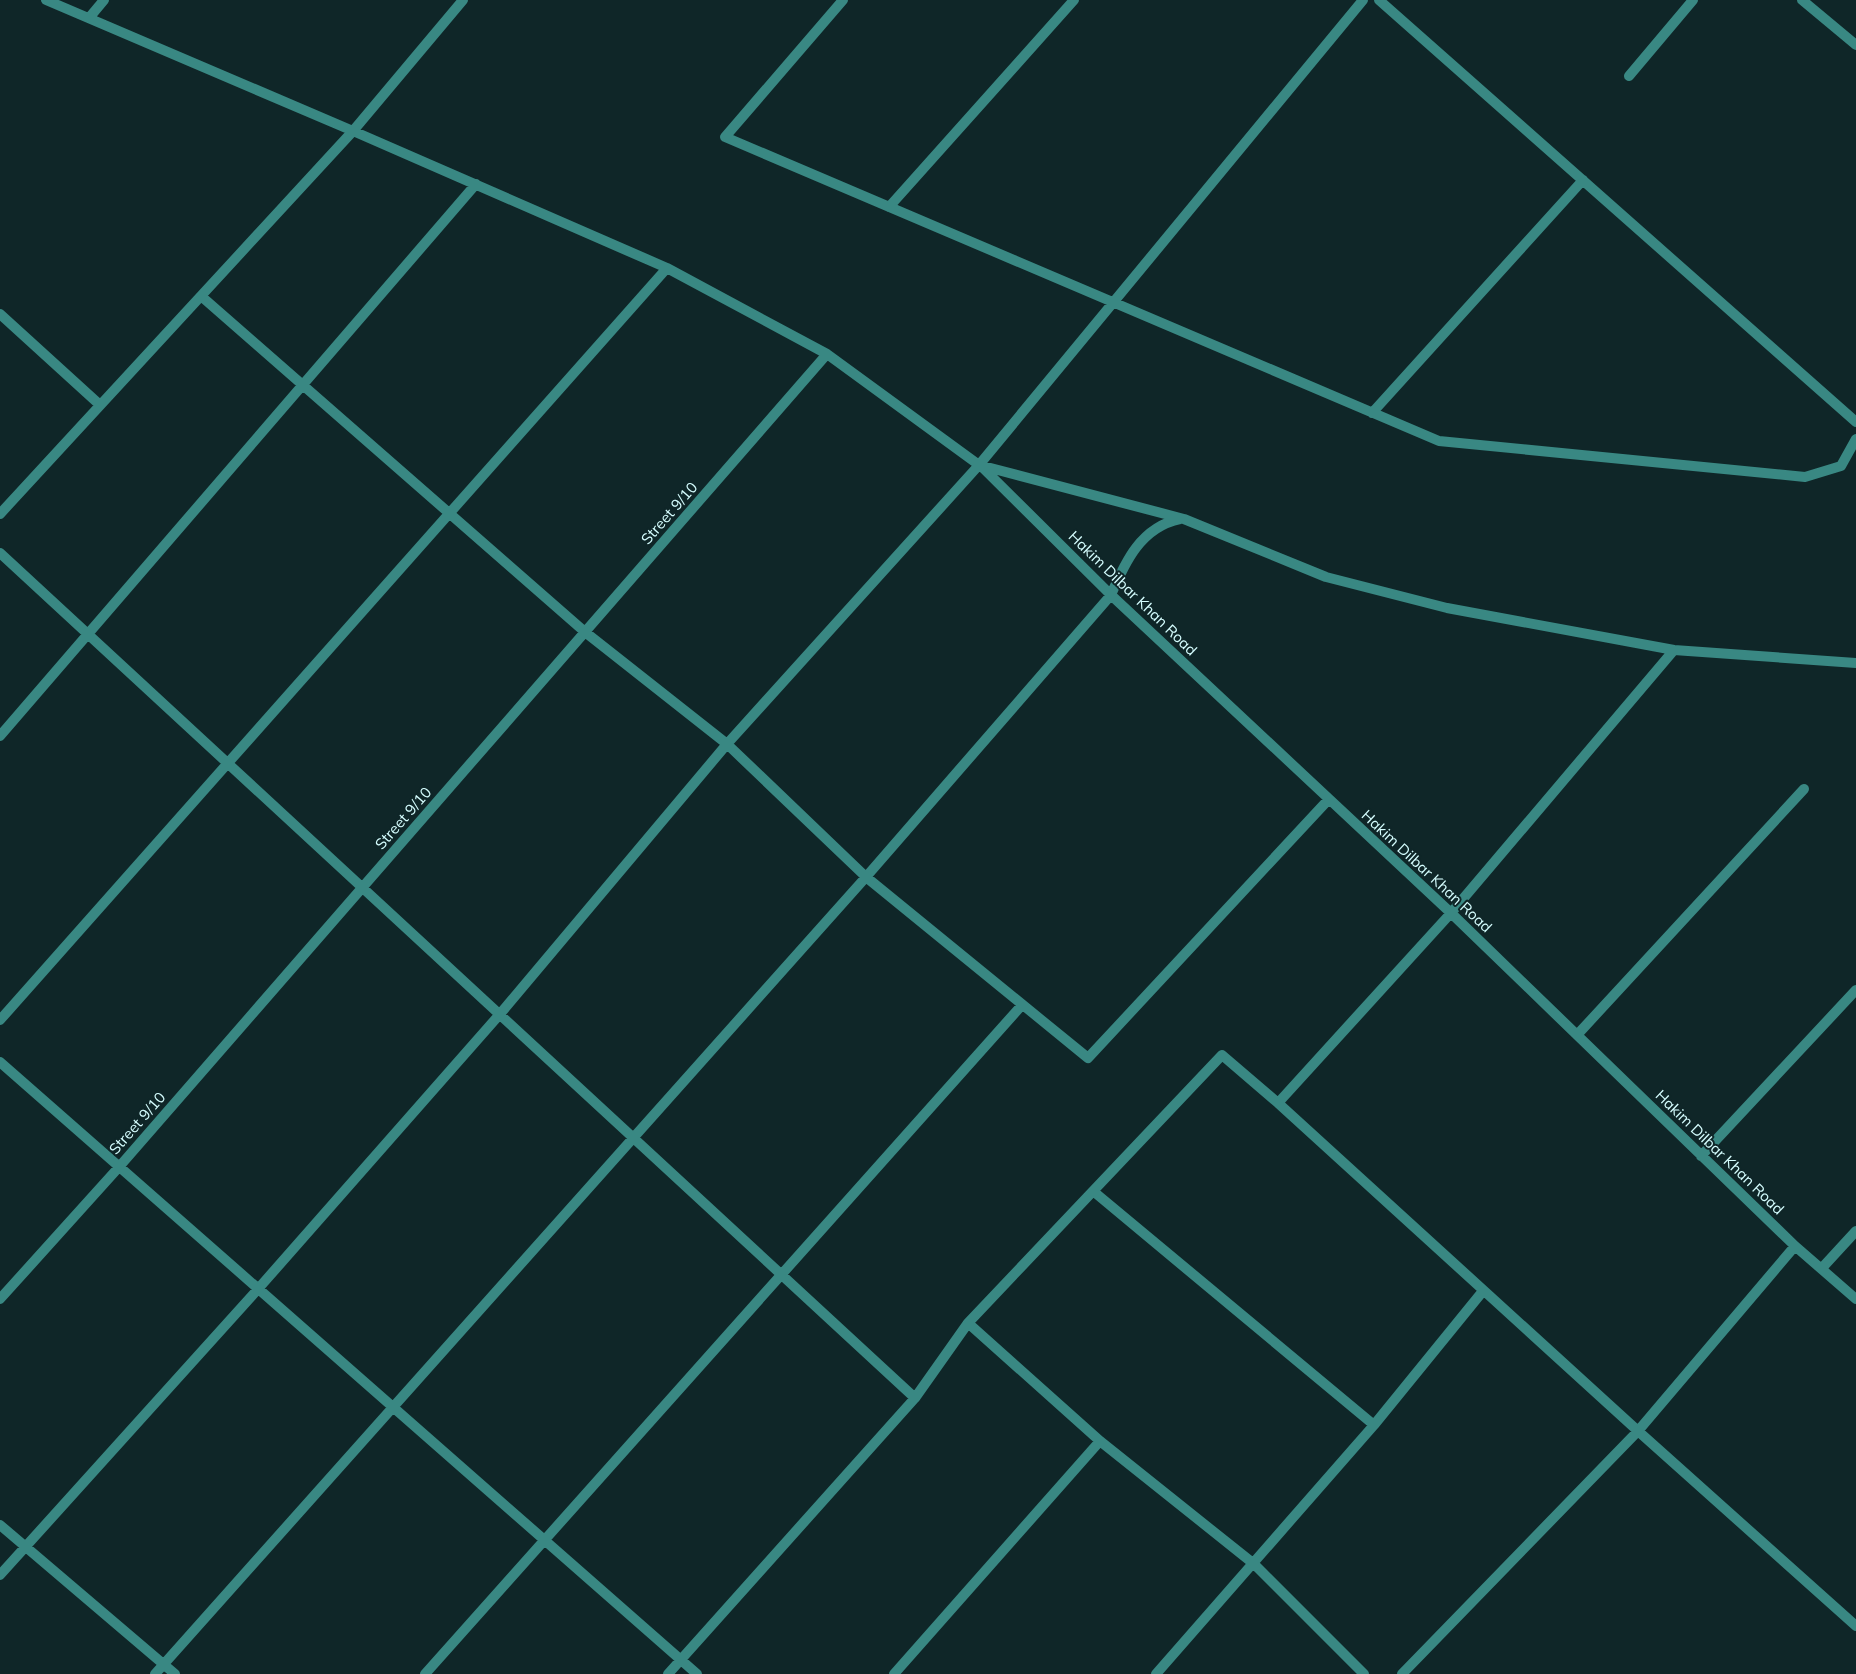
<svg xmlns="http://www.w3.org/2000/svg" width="1856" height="1674" viewBox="0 0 1856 1674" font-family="Mulish,sans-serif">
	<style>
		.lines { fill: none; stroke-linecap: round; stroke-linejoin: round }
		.minor { stroke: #398883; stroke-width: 10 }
		.labels { text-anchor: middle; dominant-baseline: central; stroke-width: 4; stroke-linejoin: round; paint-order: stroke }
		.street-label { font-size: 15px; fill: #d6feff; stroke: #0f2628 }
	</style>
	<rect width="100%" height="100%" fill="#0f2628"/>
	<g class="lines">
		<path class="minor" d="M 46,0 L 353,131 L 667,268 L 827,354 L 979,465 L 1184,519 L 1326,577 L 1447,608 L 1674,650 L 1856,663
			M 843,0 L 725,137 L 1439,441 L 1805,477 L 1841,466 L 1856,439
			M 1379,0 L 1856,422
			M 1802,0 L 1856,45
			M 89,18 L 104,0
			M 1629,76 L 1693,0
			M 889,207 L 1074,0
			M 201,296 L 585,632 L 727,744 L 866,877 L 1088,1058 L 1329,799
			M 0,314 L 100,405
			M 1372,413 L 1583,180
			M 980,465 L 1111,595 L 1451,913 L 1795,1246 L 1856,1299
			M 0,514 L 353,131 L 463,0
			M 0,553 L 915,1398
			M 0,736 L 476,184
			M 0,1020 L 667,268
			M 1577,1035 L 1804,789
			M 0,1062 L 697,1674
			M 1278,1103 L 1451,913 L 1674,650
			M 1701,1156 L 1856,990
			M 1093,1191 L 1374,1425
			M 1822,1268 L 1856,1231
			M 0,1299 L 119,1167 L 827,354
			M 968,1323 L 1100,1441 L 1254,1564 L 1364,1674
			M 0,1525 L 175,1674
			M 0,1575 L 258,1289 L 500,1014 L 727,744 L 979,465 L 1363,0
			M 155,1674 L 866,877 L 1111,595 C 1125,562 1141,527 1180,519
			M 425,1674 L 1022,1005
			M 668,1674 L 915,1398 L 968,1323 L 1222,1055 L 1278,1103 L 1638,1431 L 1856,1626
			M 894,1674 L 1100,1441
			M 1156,1674 L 1374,1425 L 1483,1291
			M 1402,1674 L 1638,1431 L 1795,1246"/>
	</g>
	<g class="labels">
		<g class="street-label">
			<text transform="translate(669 513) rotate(-49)">Street 9/10</text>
			<text transform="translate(1133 593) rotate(44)">Hakim Dilbar Khan Road</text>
			<text transform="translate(403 818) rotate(-49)">Street 9/10</text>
			<text transform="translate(1427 871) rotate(43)">Hakim Dilbar Khan Road</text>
			<text transform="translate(137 1123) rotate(-49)">Street 9/10</text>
			<text transform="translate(1720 1152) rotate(44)">Hakim Dilbar Khan Road</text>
		</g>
	</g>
</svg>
